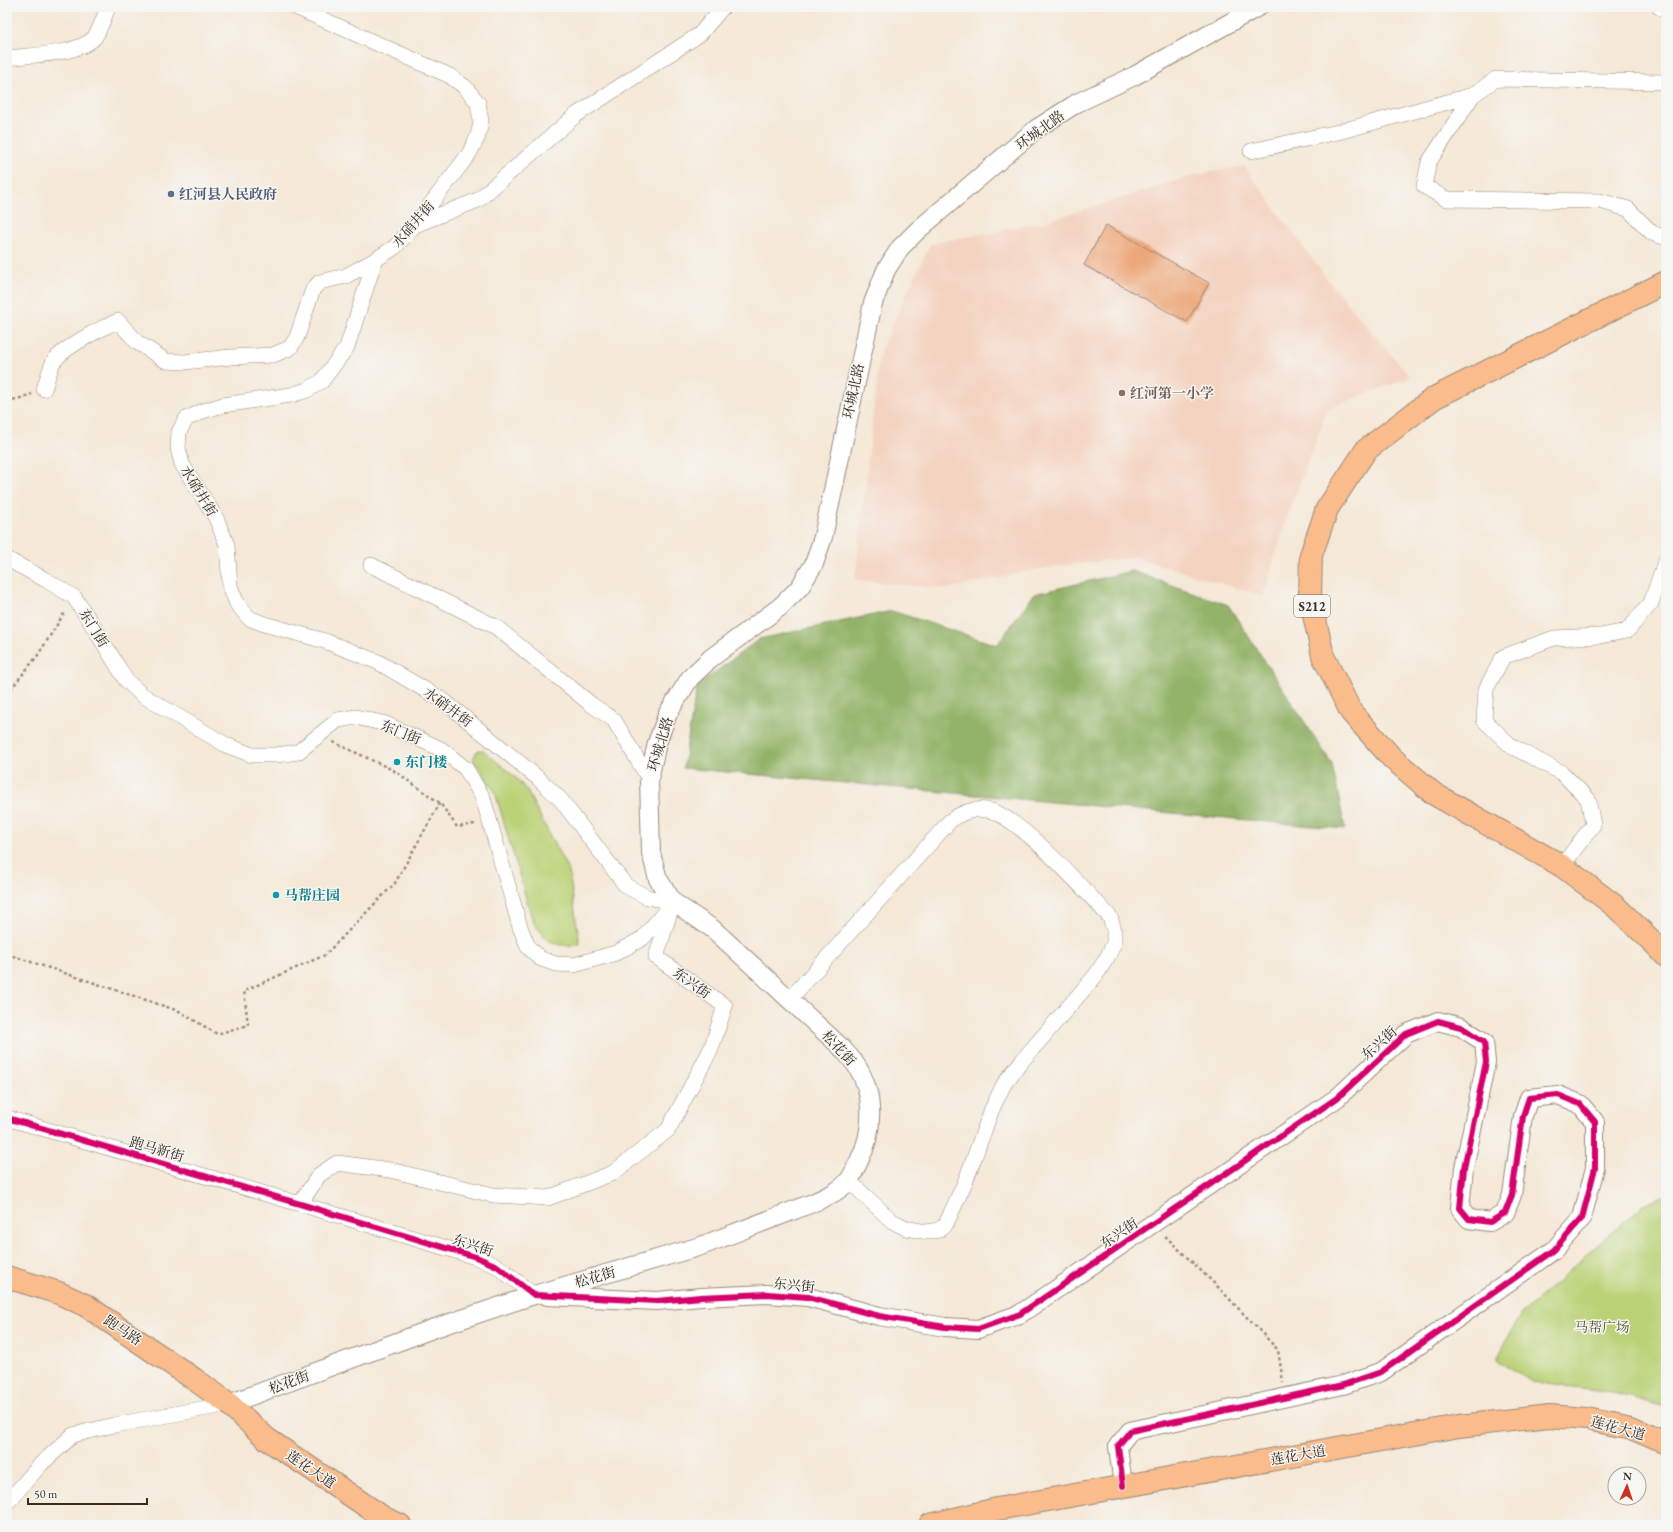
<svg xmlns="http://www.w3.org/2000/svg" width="1673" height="1532" viewBox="0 0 1673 1532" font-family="'EB Garamond','Noto Serif SC',serif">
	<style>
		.built { fill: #f4d3c0 }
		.green { fill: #bad276; stroke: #7a7e4a }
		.forest { fill: #93b467; stroke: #676f42 }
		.building { fill: #eca271 }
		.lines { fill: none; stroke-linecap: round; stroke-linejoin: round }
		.minor-casing { stroke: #98897a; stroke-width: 16 }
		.tertiary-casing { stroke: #98897a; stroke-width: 20 }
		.primary-casing { stroke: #98897a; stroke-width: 24 }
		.path { stroke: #98897a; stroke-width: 2.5; stroke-dasharray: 3 3; stroke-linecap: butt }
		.minor { stroke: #fff; stroke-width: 15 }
		.tertiary { stroke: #fff; stroke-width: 18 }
		.primary { stroke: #fabc8b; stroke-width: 22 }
		.cycleway-casing { stroke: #f6f6f2; stroke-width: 8 }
		.cycleway { stroke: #d6006c; stroke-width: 6 }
		.service-dot { fill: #5c6f8a; stroke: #f6f6f2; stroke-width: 1.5 }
		.education-dot { fill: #8d6e63; stroke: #f6f6f2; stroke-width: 1.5 }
		.culture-dot { fill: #0f9aa8; stroke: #f6f6f2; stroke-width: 1.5 }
		.labels { text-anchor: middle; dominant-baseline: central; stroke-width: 3; stroke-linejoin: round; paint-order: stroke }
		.shield { fill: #f6f6f2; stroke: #73675e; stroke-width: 1 }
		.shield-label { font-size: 13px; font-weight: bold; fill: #3b2a1e }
		.street-label { font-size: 14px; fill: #3b2a1e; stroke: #f6f6f2 }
		.service-label { font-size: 14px; font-weight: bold; fill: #4e5e75; stroke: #f6f6f2; text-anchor: start }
		.education-label { font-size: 14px; font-weight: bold; fill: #785e54; stroke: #f6f6f2; text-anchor: start }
		.culture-label { font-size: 14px; font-weight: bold; fill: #0d838f; stroke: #f6f6f2; text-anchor: start }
		.park-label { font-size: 14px; fill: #5b5434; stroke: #f6f6f2 }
	</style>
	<rect width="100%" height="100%" fill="#f6f6f2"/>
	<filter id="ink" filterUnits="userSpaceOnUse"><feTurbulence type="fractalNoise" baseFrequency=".025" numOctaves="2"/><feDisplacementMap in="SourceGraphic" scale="8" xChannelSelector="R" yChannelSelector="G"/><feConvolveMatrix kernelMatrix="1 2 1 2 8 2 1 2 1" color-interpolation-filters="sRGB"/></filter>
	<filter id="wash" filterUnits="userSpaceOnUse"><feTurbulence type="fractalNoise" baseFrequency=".012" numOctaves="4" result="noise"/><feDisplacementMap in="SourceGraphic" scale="16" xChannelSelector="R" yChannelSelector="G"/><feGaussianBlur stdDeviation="0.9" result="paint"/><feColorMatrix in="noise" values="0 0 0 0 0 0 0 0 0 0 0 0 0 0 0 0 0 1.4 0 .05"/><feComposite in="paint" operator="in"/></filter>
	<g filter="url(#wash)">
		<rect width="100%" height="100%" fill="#f5e8d6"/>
		<path class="built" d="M 1244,166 L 1327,279 L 1410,377 L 1328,409 L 1289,511 L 1263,596 L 1134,557 L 1044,568 L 948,589 L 855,580 L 880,351 L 930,244 L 1044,222 L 1195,175 Z"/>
		<path class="green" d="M 483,750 L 515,777 L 527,791 L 569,872 L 580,945 C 553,947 549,943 533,922 L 495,792 L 473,759 L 477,751 Z
			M 1666,1194 L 1666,1407 L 1618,1394 L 1533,1382 L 1497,1359 L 1520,1315 L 1642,1206 Z"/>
		<path class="forest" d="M 1132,571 L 1228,605 L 1332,764 L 1345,829 L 683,768 L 697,686 L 759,639 L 892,611 L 997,645 L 1034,594 Z"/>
		<g id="blocks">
			<path class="building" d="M 1106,225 L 1209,283 L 1187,322 L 1084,265 Z"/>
		</g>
	</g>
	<g filter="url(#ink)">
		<use href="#blocks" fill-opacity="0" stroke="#98897a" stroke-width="1"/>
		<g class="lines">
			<defs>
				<path id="minor" d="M 1659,7 L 1666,10
					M 7,58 C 30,55 77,55 94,38 C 99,32 105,15 108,7
					M 1666,82 L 1496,79 L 1473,95 L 1429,162 L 1424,186 L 1446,199 L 1600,201 L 1628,209 L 1652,233 L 1666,238
					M 1251,151 L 1338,132 L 1473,95
					M 415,225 L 478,200 L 576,115 L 700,34 L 723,7
					M 375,260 L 347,347 L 322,381 L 307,390 L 291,395 L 223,405 L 203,411 L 186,419 L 179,432 L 178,448 L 182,464 L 216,518 L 227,545 L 230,586 L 237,604 L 249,618 L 264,624 L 325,641 L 378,662 L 444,701 L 538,778 L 561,800 L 626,886 L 647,897 L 673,902
					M 44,389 C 47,381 49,371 53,363 C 60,349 103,327 118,321 L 137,342 L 166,361 L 184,362 L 231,357 L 273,355 L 290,348 L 297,337 L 313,289 L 320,282 L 346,276 L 375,260 L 395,247 L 414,226 L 469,154 L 478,136 L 481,122 L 478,103 L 465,87 L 450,76 L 295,7
					M 7,559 L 46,580 L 74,597 L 92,624 L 126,680 L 142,695 L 226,745 L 252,755 L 276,755 L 298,752 L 338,720 L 356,717 L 386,724 L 441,749 L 466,769 L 483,798 L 520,927 L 528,947 L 541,959 L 556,964 L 574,965 L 616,953 L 643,938 L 673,902
					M 371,565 L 496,627 L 592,705 L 614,720 L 649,779
					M 1562,866 L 1593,825 L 1588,799 L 1562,773 L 1511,746 L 1484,720 L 1486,689 L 1503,657 L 1554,638 L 1600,636 L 1627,631 L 1651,603 L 1666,559
					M 789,1000 L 950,821 C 961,813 972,808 987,810 C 1018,814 1087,893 1110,917 L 1114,930 L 1114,943 L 1108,956 L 1096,975 L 1021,1062 L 1004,1084 L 992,1109 L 966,1180 L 946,1224 L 939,1230 L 927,1232 L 906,1228 L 892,1221 L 849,1181
					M 7,1118 L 300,1204 L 476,1257 L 497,1266 L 534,1295
					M 300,1204 L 319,1175 L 337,1163 L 390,1170 L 493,1195 L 548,1198 L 613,1173 L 668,1130 L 711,1049 L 725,1006 L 656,957 L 671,909
					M 7,1503 L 41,1464 L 73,1435 L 114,1425 L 229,1404"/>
				<path id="tertiary" d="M 547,1296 L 657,1301 L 701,1297 L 767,1294 L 808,1297 L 879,1316 L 945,1327 L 978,1329 L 1020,1314 L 1337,1098 L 1406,1034 L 1438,1021 L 1461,1027 L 1484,1042 L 1486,1062 L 1464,1168 L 1460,1208 L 1469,1219 L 1490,1222 L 1505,1213 L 1512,1195 L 1523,1116 L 1529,1098 L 1558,1095 L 1580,1104 L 1595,1122 L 1595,1168 L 1582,1218 L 1554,1250 L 1381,1372 L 1343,1385 L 1130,1431 L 1118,1446 L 1123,1486
					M 229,1404 L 435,1328 L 534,1295 L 701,1246 L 810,1204 C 823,1198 840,1192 849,1180 C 853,1175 856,1167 859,1161 C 874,1132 875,1093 856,1065 C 852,1059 847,1054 842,1048 L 713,929 L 673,902 L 658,879 L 651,853 L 649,779 L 657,743 L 668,713 L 690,678 L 711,658 L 780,607 L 800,587 L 814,564 L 823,537 L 873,303 L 886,270 L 900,248 L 918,230 L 1036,129 L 1077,103 L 1134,76 L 1258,7"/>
				<path id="primary" d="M 1666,282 L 1434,398 L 1366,450 L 1327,509 L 1311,555 L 1310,597 L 1323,656 L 1351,712 L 1392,758 L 1434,794 L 1562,866 L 1615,906 L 1659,948 L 1666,956
					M 7,1277 L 59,1293 L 85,1305 L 194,1379 L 229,1404 L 267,1439 L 384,1518 L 400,1525
					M 930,1525 L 997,1509 L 1459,1426 L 1549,1416 L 1587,1419 L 1631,1428 L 1666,1443"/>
			</defs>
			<use href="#minor" class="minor-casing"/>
			<use href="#tertiary" class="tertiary-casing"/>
			<use href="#primary" class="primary-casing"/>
			<path class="path" d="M 7,400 L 18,399 L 32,394
				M 7,694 L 38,655 L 65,612
				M 333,742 L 393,770 L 440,803 L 457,827 L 475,824
				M 7,954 L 179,1011 L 217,1034 L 248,1025 L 244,991 L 325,955 L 395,883 L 440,803
				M 1165,1236 L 1219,1288 L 1278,1350 L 1283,1382"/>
			<use href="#minor" class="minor"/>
			<use href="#tertiary" class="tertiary"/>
			<use href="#primary" class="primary"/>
			<defs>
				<path id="cycleway" d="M 7,1118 L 300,1204 L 476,1257 L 497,1266 L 534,1295 L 657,1301 L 701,1297 L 767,1294 L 808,1297 L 879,1316 L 945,1327 L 978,1329 L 1020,1314 L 1337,1098 L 1406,1034 L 1438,1021 L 1461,1027 L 1484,1042 L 1486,1062 L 1464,1168 L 1460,1208 L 1469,1219 L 1490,1222 L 1505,1213 L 1512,1195 L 1523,1116 L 1529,1098 L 1558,1095 L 1580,1104 L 1595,1122 L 1595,1168 L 1582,1218 L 1554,1250 L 1381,1372 L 1343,1385 L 1130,1431 L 1118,1446 L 1123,1486"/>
			</defs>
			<use href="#cycleway" class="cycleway-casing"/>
			<use href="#cycleway" class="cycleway"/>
		</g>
	</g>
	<circle class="service-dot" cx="171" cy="194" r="4"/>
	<circle class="education-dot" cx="1122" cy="393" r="4"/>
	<g class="culture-dot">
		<circle cx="397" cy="762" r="4"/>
		<circle cx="276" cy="895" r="4"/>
	</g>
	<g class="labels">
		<rect class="shield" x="1294" y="595" width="36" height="22" rx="3"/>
		<g class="shield-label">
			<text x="1312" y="606">S212</text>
		</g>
		<g class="street-label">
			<text transform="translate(1040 130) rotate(-36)">环城北路</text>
			<text transform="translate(413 224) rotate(-49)">水硝井街</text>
			<text transform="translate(853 391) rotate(-78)">环城北路</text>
			<text transform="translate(199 491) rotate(59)">水硝井街</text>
			<text transform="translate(94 628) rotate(58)">东门街</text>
			<text transform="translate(448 707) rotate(36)">水硝井街</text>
			<text transform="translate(401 732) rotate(22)">东门街</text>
			<text transform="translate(660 744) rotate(-73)">环城北路</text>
			<text transform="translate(692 983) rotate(35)">东兴街</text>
			<text transform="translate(1379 1043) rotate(-42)">东兴街</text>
			<text transform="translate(839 1048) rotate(47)">松花街</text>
			<text transform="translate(157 1149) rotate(16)">跑马新街</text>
			<text transform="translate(1119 1233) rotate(-34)">东兴街</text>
			<text transform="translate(473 1245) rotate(18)">东兴街</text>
			<text transform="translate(595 1277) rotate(-16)">松花街</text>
			<text transform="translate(794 1285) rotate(6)">东兴街</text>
			<text transform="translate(123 1330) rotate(34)">跑马路</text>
			<text transform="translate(289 1382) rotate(-20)">松花街</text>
			<text transform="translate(1618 1428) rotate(15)">莲花大道</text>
			<text transform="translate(1298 1455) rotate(-10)">莲花大道</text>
			<text transform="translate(311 1469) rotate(34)">莲花大道</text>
		</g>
		<g class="service-label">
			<text x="179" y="194">红河县人民政府</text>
		</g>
		<g class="education-label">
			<text x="1130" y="393">红河第一小学</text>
		</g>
		<g class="culture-label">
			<text x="405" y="762">东门楼</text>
			<text x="284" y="895">马帮庄园</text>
		</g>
		<g class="park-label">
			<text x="1602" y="1327">马帮广场</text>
		</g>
	</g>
	<rect width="1673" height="1532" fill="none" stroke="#f6f6f2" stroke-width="24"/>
	<g transform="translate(1627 1486) rotate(3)"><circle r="19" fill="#f6f6f2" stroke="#aba49d"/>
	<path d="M0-3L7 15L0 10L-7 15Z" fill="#c8321e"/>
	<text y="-6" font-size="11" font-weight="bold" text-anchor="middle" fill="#3b2a1e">N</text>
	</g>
	<path d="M28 1498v6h119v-6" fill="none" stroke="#3b2a1e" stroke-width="2"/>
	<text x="34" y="1498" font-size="12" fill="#3b2a1e" stroke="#f6f6f2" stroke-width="3" paint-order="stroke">50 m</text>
</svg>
